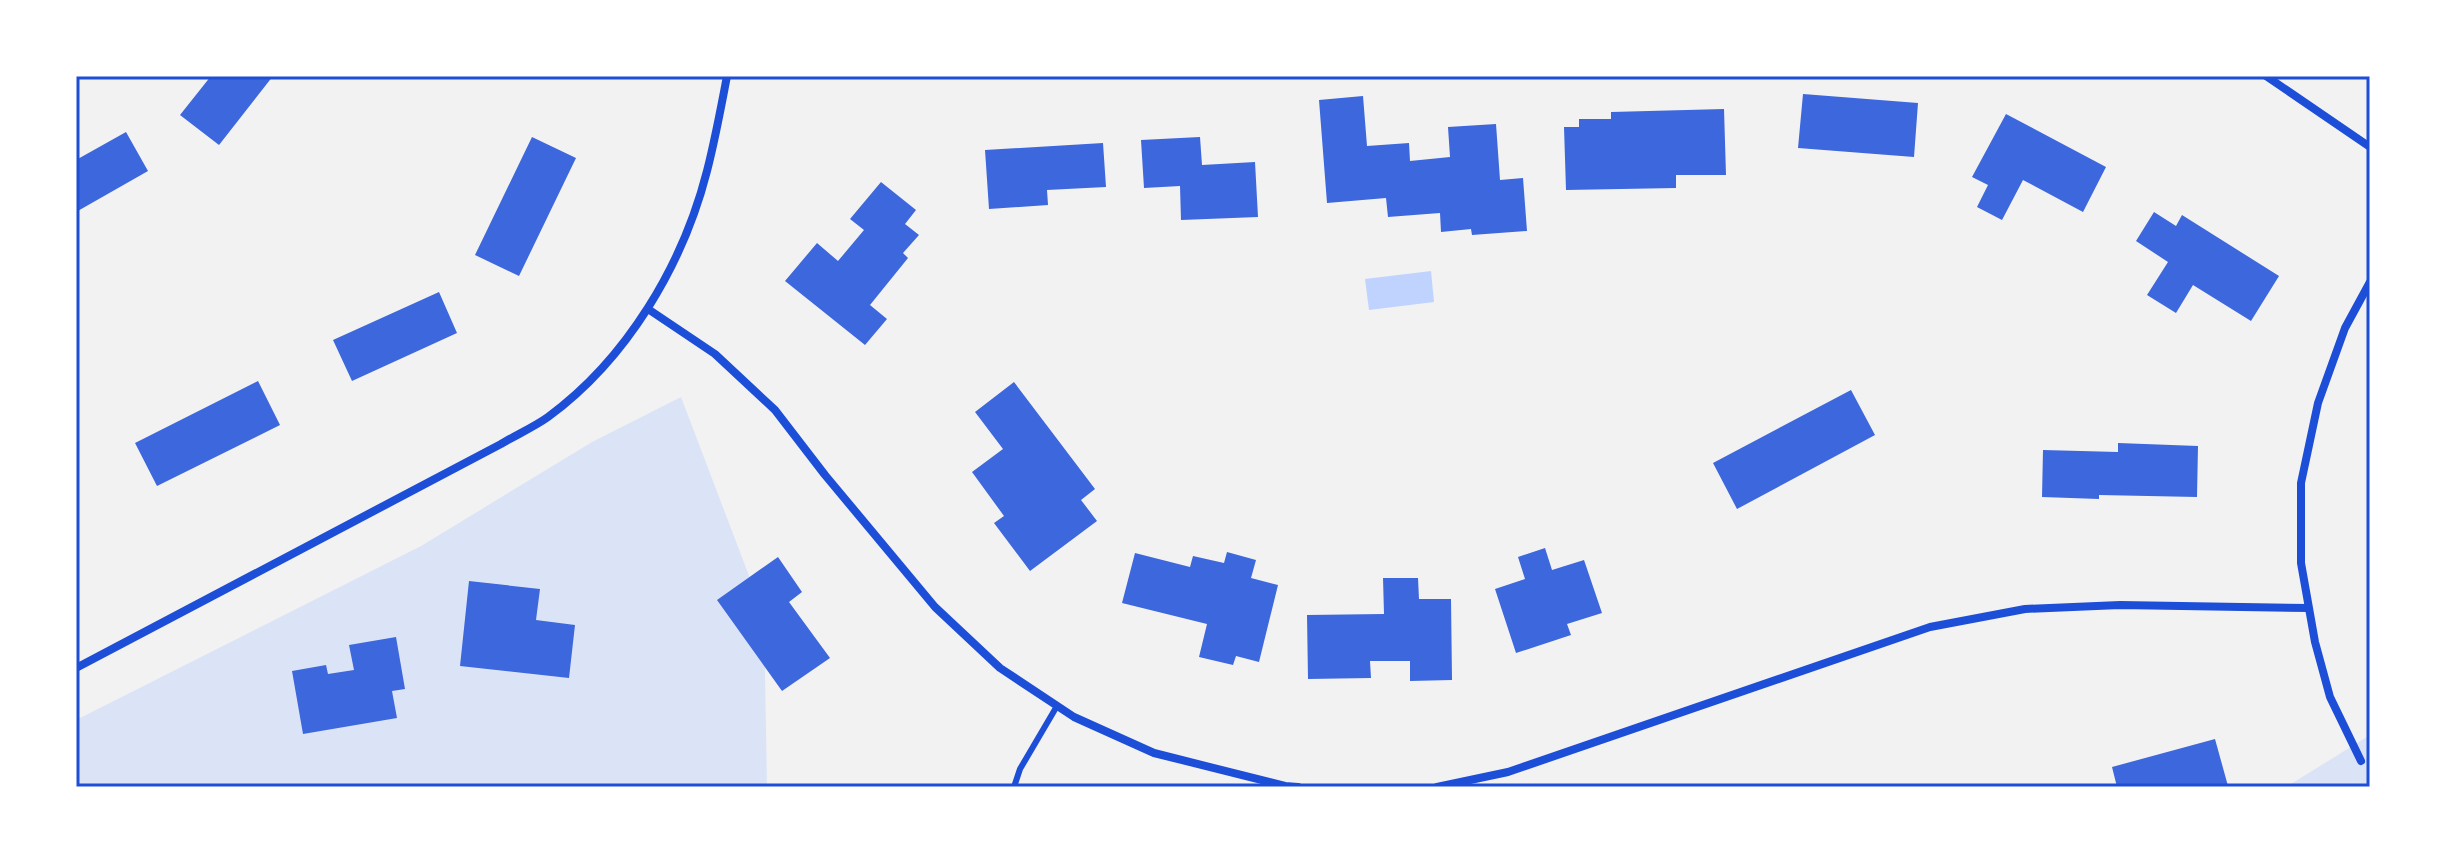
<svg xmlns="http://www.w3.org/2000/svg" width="2446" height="863" viewBox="0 0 2446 863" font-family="'Varela Round',sans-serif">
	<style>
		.green { fill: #dbe4f7 }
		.water { fill: #bfd3fe }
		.building { fill: #3d67dc }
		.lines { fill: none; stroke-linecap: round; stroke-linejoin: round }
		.service { stroke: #1d4ed8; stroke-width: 6 }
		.minor { stroke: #1d4ed8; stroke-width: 8 }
		.neatline { fill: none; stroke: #1d4ed8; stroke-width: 3 }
	</style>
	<rect width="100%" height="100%" fill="#f2f2f2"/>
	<path class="green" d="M 681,397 L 764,615 L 767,787 L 76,787 L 76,720 L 421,546 L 592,442 Z
		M 2370,735 L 2370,787 L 2286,787 Z"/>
	<path class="water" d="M 1431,271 L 1434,302 L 1369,310 L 1365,279 Z"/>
	<path class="building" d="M 211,76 L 273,76 L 219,145 L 180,115 Z
		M 1803,94 L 1918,103 L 1914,157 L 1798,148 Z
		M 1363,96 L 1367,146 L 1409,143 L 1410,161 L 1450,157 L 1448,127 L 1496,124 L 1500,180 L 1523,178 L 1527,231 L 1472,235 L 1471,229 L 1441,232 L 1440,213 L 1388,217 L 1386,198 L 1327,203 L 1319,100 Z
		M 1724,109 L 1726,175 L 1676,175 L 1676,188 L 1566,190 L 1564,127 L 1579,127 L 1579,119 L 1611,119 L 1611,112 Z
		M 2006,114 L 2106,167 L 2083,212 L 2023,180 L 2002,220 L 1977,207 L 1988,185 L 1972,177 Z
		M 126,132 L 148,171 L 76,212 L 76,160 Z
		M 532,137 L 576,158 L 519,276 L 475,255 Z
		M 1200,137 L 1202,165 L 1255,162 L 1258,217 L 1181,220 L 1180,186 L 1144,188 L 1141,140 Z
		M 1103,143 L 1106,187 L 1047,190 L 1048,205 L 989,209 L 985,150 Z
		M 881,182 L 916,210 L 905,224 L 919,235 L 903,253 L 908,258 L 870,305 L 887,319 L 865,345 L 785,281 L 817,243 L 838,261 L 864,230 L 850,219 Z
		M 2154,212 L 2176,226 L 2182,215 L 2279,276 L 2251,321 L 2193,285 L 2176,313 L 2147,295 L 2168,262 L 2136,241 Z
		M 439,292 L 457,333 L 352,381 L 333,340 Z
		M 258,381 L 280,425 L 157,486 L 135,443 Z
		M 1014,382 L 1095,489 L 1081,500 L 1097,521 L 1030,571 L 994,523 L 1004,516 L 972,472 L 1003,449 L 975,412 Z
		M 1851,390 L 1875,435 L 1737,509 L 1713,463 Z
		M 2118,443 L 2198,446 L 2197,497 L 2099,495 L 2099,499 L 2042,497 L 2043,450 L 2118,452 Z
		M 1545,548 L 1552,570 L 1584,560 L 1602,613 L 1567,624 L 1571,635 L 1516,653 L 1495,589 L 1525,579 L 1518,557 Z
		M 1227,552 L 1256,560 L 1251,578 L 1278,585 L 1259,662 L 1236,656 L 1233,665 L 1199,657 L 1207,624 L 1122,603 L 1135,553 L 1190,567 L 1193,556 L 1224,563 Z
		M 778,557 L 802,592 L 789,602 L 830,658 L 782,691 L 717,600 Z
		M 1383,578 L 1418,578 L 1419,599 L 1451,599 L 1452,680 L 1410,681 L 1410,661 L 1370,661 L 1371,678 L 1308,679 L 1307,615 L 1384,614 Z
		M 469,581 L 540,589 L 536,620 L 575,625 L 569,678 L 460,666 Z
		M 396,637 L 405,689 L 392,691 L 397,718 L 303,734 L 292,671 L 326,665 L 328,674 L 354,670 L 349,645 Z
		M 2215,739 L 2228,786 L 2117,787 L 2112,767 Z"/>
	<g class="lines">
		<path class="service" d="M 1014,787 L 1020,769 L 1057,706"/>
		<path class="minor" d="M 2266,76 L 2370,147
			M 648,309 L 715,354 L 775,410 L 825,475 L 935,607 L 1000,668 L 1074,717 L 1154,753 L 1285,786 L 1298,787
			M 76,668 L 501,444 C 516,435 534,427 548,417 C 627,359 683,265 707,171 C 715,140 721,108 727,76
			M 2361,761 L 2330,697 L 2315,642 L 2301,563 L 2301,483 L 2318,403 L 2345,328 L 2370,282
			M 1437,787 L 1508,772 L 1930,627 L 2025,609 L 2120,605 L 2309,608"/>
	</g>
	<rect width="2446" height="863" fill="none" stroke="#ffffff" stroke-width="156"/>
	<rect x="78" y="78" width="2290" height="707" class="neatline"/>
</svg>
